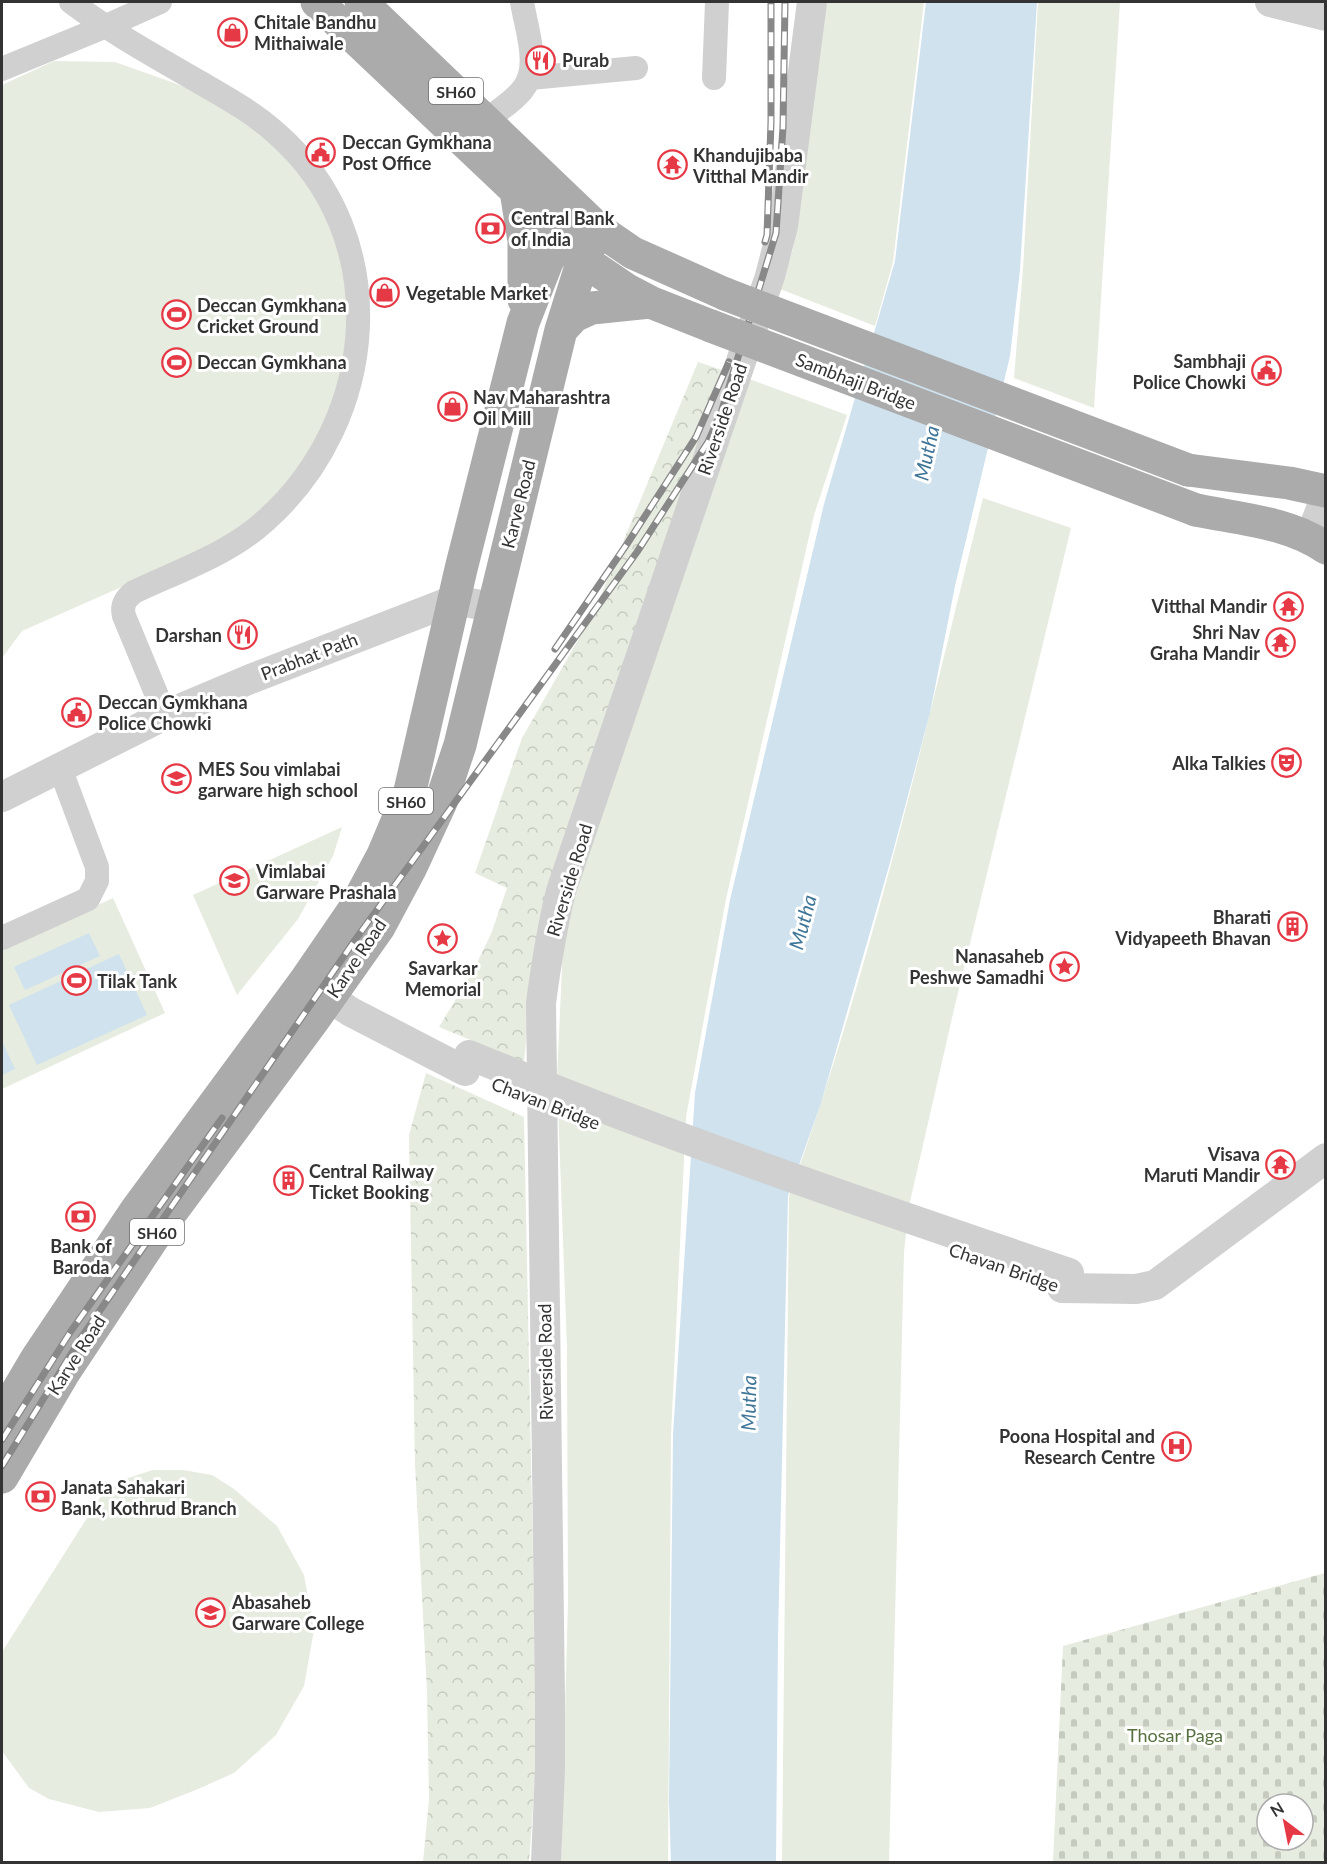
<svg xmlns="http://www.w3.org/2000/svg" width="1327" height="1864" viewBox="0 0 1327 1864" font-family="Lato,sans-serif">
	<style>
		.grass { fill: #e6ecdf }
		.forest { fill: url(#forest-crowns) }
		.cemetery { fill: url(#cemetery-stones); fill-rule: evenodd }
		.water { fill: #cfe2ee }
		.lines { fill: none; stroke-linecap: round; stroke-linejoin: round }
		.minor { stroke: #d0d0d0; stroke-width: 24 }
		.tertiary { stroke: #d0d0d0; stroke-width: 30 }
		.primary { stroke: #ababab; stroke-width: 33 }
		.rail-casing { stroke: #888; stroke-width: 7 }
		.rail { stroke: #fff; stroke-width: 4.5; stroke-dasharray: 14; stroke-linecap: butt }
		.tertiary-bridge { stroke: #d0d0d0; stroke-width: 30 }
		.primary-bridge { stroke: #ababab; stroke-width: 33 }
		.labels { text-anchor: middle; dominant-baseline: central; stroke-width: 6; stroke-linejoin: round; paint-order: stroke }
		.shield { fill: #fff; stroke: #707070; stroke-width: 1.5 }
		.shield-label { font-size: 16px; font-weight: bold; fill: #333 }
		.poi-label { font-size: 18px; font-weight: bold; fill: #333; stroke: #fff; text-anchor: start }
		.street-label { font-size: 18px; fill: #333; stroke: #fff }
		.park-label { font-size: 18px; fill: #56703f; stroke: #fff }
		.water-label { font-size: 20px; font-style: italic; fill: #3f7597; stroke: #fff }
	</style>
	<defs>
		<pattern id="forest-crowns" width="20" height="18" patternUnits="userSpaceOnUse" patternTransform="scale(1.5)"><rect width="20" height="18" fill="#e6ecdf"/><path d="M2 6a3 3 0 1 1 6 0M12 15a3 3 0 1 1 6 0" fill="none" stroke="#c6cbc0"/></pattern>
		<pattern id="cemetery-stones" width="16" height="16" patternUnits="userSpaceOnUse" patternTransform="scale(1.5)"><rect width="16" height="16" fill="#e6ecdf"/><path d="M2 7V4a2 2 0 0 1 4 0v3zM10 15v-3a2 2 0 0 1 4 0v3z" fill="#c6cbc0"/></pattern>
	</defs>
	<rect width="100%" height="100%" fill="#fff"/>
	<path class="grass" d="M 824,2 L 924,2 L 893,262 L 875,326 L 780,289 L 793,249 Z
		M 1038,2 L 1120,2 L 1094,408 L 1014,378 L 1023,269 Z
		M 54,61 L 115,62 L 191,89 L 254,121 L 330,211 L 354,327 L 322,441 L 241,534 L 22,631 L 2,658 L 2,85 Z
		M 741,376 L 847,415 L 814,515 L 726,899 L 686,1117 L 671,1435 L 668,1862 L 561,1862 L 568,1601 L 567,1348 L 557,1079 L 564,923 Z
		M 983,498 L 1071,528 L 955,1005 L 909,1206 L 904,1252 L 889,1862 L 782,1862 L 789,1196 C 871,968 925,732 983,498 Z
		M 342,827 L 333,856 L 298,919 L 237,995 L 193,895 Z
		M 113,898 L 165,1013 L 2,1089 L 2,950 Z
		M 153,1470 L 183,1470 L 212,1475 L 234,1489 L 277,1526 L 304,1575 L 314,1630 L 304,1686 L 276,1735 L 234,1773 L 198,1789 L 150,1808 L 99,1812 L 49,1799 L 29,1788 L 2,1751 L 2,1652 L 101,1496 L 125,1479 Z"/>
	<path class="forest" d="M 698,362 L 737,375 L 533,973 L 524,1062 L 439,1027 L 472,973 L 491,934 L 507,888 L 475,873 L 522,738 L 593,614 Z
		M 426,1073 L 524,1117 L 537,1754 L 529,1862 L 423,1862 L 429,1800 L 427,1691 L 415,1464 L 409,1135 Z"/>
	<path class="cemetery" d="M 1325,1573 L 1325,1862 L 1053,1862 L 1063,1646 ZM 1267,1804 L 1303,1804 L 1303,1840 L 1267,1840 Z"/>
	<path class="water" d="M 926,2 L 1037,2 L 1020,270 L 1010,356 L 955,586 L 930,713 L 891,859 L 821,1103 L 788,1196 L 778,1637 L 776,1862 L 671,1862 L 669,1801 L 673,1435 L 695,1093 L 730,900 L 824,504 L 895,261 Z
		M 89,933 L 100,956 L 25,990 L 14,967 Z
		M 119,954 L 147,1015 L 37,1065 L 9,1005 Z
		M 2,1041 L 15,1069 L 2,1075 Z"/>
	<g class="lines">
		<path class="minor" d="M 71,2 C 112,33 156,57 201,83 C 227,98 254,113 276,133 C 395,237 379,420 265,521 C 229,554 178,571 134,592 C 126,598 121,605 124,616 L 165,715
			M 2,69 L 104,27 L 160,2
			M 530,78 L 636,68
			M 714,78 L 717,2
			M 486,120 C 498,111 514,101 523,89 C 541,67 526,28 522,2
			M 2,938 L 88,899 L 97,881 L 97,867 L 60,768"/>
		<path class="tertiary" d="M 1270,2 L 1326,16
			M 1310,537 L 1326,496
			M 2,797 L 165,715 L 248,680 L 454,600 L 492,607
			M 310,985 L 351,1012 L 465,1071
			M 1062,1288 L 1136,1289 L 1155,1285 L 1326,1158
			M 546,1862 L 550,1769 L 550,1699 L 541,1003 C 546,965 552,928 561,891 L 770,276 L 783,226 L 812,2"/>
		<path class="primary" d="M 317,2 L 524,198 L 559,239 L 583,260 L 627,290 L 650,302 L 711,326
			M 361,2 L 598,229 L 633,253 L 725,294
			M 516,191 L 524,241 L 524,300
			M 561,330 L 574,316 L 592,308 L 650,302
			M 1188,470 L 1289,483 L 1326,491
			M 1196,510 C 1240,519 1288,522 1326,548
			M 2,1417 L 37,1358 L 137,1209 L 305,981 L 353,911 L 383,855 L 410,791 L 461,569 L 523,323 L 547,262 L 576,210
			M 2,1477 L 63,1374 L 161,1226 L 312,1022 L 379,927 L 410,869 L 441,802 L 460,745 L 561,330 L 583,260 L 598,229"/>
		<defs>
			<path id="rail" d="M 765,242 L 767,235 L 771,122 L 771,2
				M 555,649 L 627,544 L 696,437 L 729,362
				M 2,1440 L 71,1331 L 222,1118
				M 2,1466 L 81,1338 L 355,940 L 637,552 L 708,442 L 721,413 L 776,233 L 783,127 L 785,2"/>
		</defs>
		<use href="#rail" class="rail-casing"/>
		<use href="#rail" class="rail"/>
		<path class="tertiary-bridge" d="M 469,1055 C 666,1136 868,1205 1069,1273"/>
		<path class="primary-bridge" d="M 725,294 L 1188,470
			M 711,326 L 1196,510"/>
	</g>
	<defs>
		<symbol id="shop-ring" viewBox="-11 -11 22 22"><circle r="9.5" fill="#fff" stroke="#e63946" stroke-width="1.5"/><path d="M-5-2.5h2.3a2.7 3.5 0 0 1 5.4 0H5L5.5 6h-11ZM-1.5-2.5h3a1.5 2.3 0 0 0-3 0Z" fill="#e63946"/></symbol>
		<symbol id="restaurant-ring" viewBox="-11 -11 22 22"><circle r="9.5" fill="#fff" stroke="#e63946" stroke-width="1.5"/><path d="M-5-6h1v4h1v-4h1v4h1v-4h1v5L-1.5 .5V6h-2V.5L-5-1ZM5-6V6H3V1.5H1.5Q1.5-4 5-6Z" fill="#e63946"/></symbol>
		<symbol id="civic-ring" viewBox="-11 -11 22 22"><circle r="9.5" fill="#fff" stroke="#e63946" stroke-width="1.5"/><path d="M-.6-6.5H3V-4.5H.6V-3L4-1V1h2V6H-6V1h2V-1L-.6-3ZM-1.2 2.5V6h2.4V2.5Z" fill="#e63946"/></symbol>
		<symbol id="temple-ring" viewBox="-11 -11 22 22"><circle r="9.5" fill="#fff" stroke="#e63946" stroke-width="1.5"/><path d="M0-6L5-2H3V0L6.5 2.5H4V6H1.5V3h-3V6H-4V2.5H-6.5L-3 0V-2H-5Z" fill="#e63946"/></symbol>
		<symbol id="bank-ring" viewBox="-11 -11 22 22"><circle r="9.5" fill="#fff" stroke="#e63946" stroke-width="1.5"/><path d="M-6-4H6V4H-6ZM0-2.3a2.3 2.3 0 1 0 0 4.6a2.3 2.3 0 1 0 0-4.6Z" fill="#e63946"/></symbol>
		<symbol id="stadium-ring" viewBox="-11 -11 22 22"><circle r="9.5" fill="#fff" stroke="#e63946" stroke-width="1.5"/><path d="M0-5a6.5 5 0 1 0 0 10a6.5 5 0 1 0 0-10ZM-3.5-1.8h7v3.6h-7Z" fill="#e63946"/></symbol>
		<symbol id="theatre-ring" viewBox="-11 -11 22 22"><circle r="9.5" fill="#fff" stroke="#e63946" stroke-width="1.5"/><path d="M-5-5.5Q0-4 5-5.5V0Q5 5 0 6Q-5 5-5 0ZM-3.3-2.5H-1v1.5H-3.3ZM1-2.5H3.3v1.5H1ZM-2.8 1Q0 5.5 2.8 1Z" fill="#e63946"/></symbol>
		<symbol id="school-ring" viewBox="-11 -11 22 22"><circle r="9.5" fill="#fff" stroke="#e63946" stroke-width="1.5"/><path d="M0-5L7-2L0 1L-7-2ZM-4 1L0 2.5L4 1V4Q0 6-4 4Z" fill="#e63946"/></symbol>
		<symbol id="building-ring" viewBox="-11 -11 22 22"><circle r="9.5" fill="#fff" stroke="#e63946" stroke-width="1.5"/><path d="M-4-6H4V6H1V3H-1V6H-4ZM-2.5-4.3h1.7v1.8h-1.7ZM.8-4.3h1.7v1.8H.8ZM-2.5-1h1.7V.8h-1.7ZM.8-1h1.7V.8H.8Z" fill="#e63946"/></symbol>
		<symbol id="sight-ring" viewBox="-11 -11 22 22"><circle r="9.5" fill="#fff" stroke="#e63946" stroke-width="1.5"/><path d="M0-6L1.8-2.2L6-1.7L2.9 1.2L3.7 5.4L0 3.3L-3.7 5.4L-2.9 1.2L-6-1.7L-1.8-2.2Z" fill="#e63946"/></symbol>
		<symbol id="hospital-ring" viewBox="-11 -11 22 22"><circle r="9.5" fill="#fff" stroke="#e63946" stroke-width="1.5"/><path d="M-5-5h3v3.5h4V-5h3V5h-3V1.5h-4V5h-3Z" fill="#e63946"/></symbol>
		<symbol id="university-ring" viewBox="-11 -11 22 22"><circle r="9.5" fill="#fff" stroke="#e63946" stroke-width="1.5"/><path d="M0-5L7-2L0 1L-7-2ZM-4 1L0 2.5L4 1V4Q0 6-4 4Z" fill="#e63946"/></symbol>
	</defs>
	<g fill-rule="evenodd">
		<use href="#shop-ring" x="216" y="16" width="33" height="33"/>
		<use href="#restaurant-ring" x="524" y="44" width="33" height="33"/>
		<use href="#civic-ring" x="304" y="136" width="33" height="33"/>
		<use href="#temple-ring" x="656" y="148" width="33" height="33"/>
		<use href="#bank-ring" x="474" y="212" width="33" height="33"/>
		<use href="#shop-ring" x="368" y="276" width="33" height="33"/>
		<use href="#stadium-ring" x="160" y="298" width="33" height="33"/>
		<use href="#stadium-ring" x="160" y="346" width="33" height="33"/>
		<use href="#civic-ring" x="1250" y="354" width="33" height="33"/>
		<use href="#shop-ring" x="436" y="390" width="33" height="33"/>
		<use href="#temple-ring" x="1272" y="590" width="33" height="33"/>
		<use href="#restaurant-ring" x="226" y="618" width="33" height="33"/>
		<use href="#temple-ring" x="1264" y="626" width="33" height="33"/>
		<use href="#civic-ring" x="60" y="696" width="33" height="33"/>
		<use href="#theatre-ring" x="1270" y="746" width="33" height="33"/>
		<use href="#school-ring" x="160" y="762" width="33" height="33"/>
		<use href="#school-ring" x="218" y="864" width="33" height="33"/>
		<use href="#building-ring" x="1276" y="910" width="33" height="33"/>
		<use href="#sight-ring" x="426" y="922" width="33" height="33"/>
		<use href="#sight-ring" x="1048" y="950" width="33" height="33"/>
		<use href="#stadium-ring" x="60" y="964" width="33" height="33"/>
		<use href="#temple-ring" x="1264" y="1148" width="33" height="33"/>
		<use href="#building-ring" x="272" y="1164" width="33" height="33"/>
		<use href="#bank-ring" x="64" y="1200" width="33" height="33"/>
		<use href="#hospital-ring" x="1160" y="1430" width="33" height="33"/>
		<use href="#bank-ring" x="24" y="1480" width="33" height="33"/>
		<use href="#university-ring" x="194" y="1596" width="33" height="33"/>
	</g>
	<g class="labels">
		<g class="shield">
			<rect x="429" y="78" width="54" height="26" rx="4.5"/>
			<rect x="379" y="788" width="54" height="26" rx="4.5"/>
			<rect x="130" y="1219" width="54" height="26" rx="4.5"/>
		</g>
		<g class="shield-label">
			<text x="456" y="91">SH60</text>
			<text x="406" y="801">SH60</text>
			<text x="157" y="1232">SH60</text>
		</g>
		<g class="poi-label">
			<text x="254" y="22">Chitale Bandhu<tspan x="254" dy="21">Mithaiwale</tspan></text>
			<text x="562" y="60">Purab</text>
			<text x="342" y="142">Deccan Gymkhana<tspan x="342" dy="21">Post Office</tspan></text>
			<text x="693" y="155">Khandujibaba<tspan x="693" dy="21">Vitthal Mandir</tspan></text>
			<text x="511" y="218">Central Bank<tspan x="511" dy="21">of India</tspan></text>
			<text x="406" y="293">Vegetable Market</text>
			<text x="197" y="305">Deccan Gymkhana<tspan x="197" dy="21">Cricket Ground</tspan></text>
			<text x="1246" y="361" text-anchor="end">Sambhaji<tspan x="1246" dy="21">Police Chowki</tspan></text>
			<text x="197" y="362">Deccan Gymkhana</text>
			<text x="473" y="397">Nav Maharashtra<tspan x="473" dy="21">Oil Mill</tspan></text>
			<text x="1267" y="606" text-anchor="end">Vitthal Mandir</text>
			<text x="1260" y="632" text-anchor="end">Shri Nav<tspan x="1260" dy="21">Graha Mandir</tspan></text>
			<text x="222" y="635" text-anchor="end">Darshan</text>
			<text x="98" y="702">Deccan Gymkhana<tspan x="98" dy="21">Police Chowki</tspan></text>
			<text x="1266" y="763" text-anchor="end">Alka Talkies</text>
			<text x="198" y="769">MES Sou vimlabai<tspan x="198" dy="21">garware high school</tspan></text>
			<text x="256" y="871">Vimlabai<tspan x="256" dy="21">Garware Prashala</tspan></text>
			<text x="1271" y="917" text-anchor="end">Bharati<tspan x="1271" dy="21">Vidyapeeth Bhavan</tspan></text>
			<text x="1044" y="956" text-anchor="end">Nanasaheb<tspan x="1044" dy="21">Peshwe Samadhi</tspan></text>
			<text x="443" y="968" text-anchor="middle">Savarkar<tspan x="443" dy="21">Memorial</tspan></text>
			<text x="97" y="981">Tilak Tank</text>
			<text x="1260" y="1154" text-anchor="end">Visava<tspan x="1260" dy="21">Maruti Mandir</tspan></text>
			<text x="309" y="1171">Central Railway<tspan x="309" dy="21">Ticket Booking</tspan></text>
			<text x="81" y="1246" text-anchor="middle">Bank of<tspan x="81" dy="21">Baroda</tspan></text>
			<text x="1155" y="1436" text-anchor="end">Poona Hospital and<tspan x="1155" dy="21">Research Centre</tspan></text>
			<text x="61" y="1487">Janata Sahakari<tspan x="61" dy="21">Bank, Kothrud Branch</tspan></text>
			<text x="232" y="1602">Abasaheb<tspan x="232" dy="21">Garware College</tspan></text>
		</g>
		<g class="street-label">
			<text transform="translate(856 381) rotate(21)">Sambhaji Bridge</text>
			<text transform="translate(722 419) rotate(-71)">Riverside Road</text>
			<text transform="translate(518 504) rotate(-76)">Karve Road</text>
			<text transform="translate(309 656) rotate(-21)">Prabhat Path</text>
			<text transform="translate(569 880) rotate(-73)">Riverside Road</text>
			<text transform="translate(356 958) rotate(-56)">Karve Road</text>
			<text transform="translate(546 1103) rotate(21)">Chavan Bridge</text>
			<text transform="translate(1004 1267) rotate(19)">Chavan Bridge</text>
			<text transform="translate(76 1355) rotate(-57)">Karve Road</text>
			<text transform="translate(545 1362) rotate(-91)">Riverside Road</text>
		</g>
		<g class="park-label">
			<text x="1175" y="1735">Thosar Paga</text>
		</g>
		<g class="water-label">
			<text transform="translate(926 453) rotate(-78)">Mutha</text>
			<text transform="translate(802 922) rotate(-75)">Mutha</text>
			<text transform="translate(748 1403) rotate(-89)">Mutha</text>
		</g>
	</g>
	<rect width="1327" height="1864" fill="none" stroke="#333333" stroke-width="6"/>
	<g transform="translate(1285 1822) rotate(328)"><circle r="28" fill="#ffffff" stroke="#adadad" stroke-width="1.5"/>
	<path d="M0-4.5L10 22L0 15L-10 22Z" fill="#e63946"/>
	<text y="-9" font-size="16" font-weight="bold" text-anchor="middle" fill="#333333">N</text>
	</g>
</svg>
